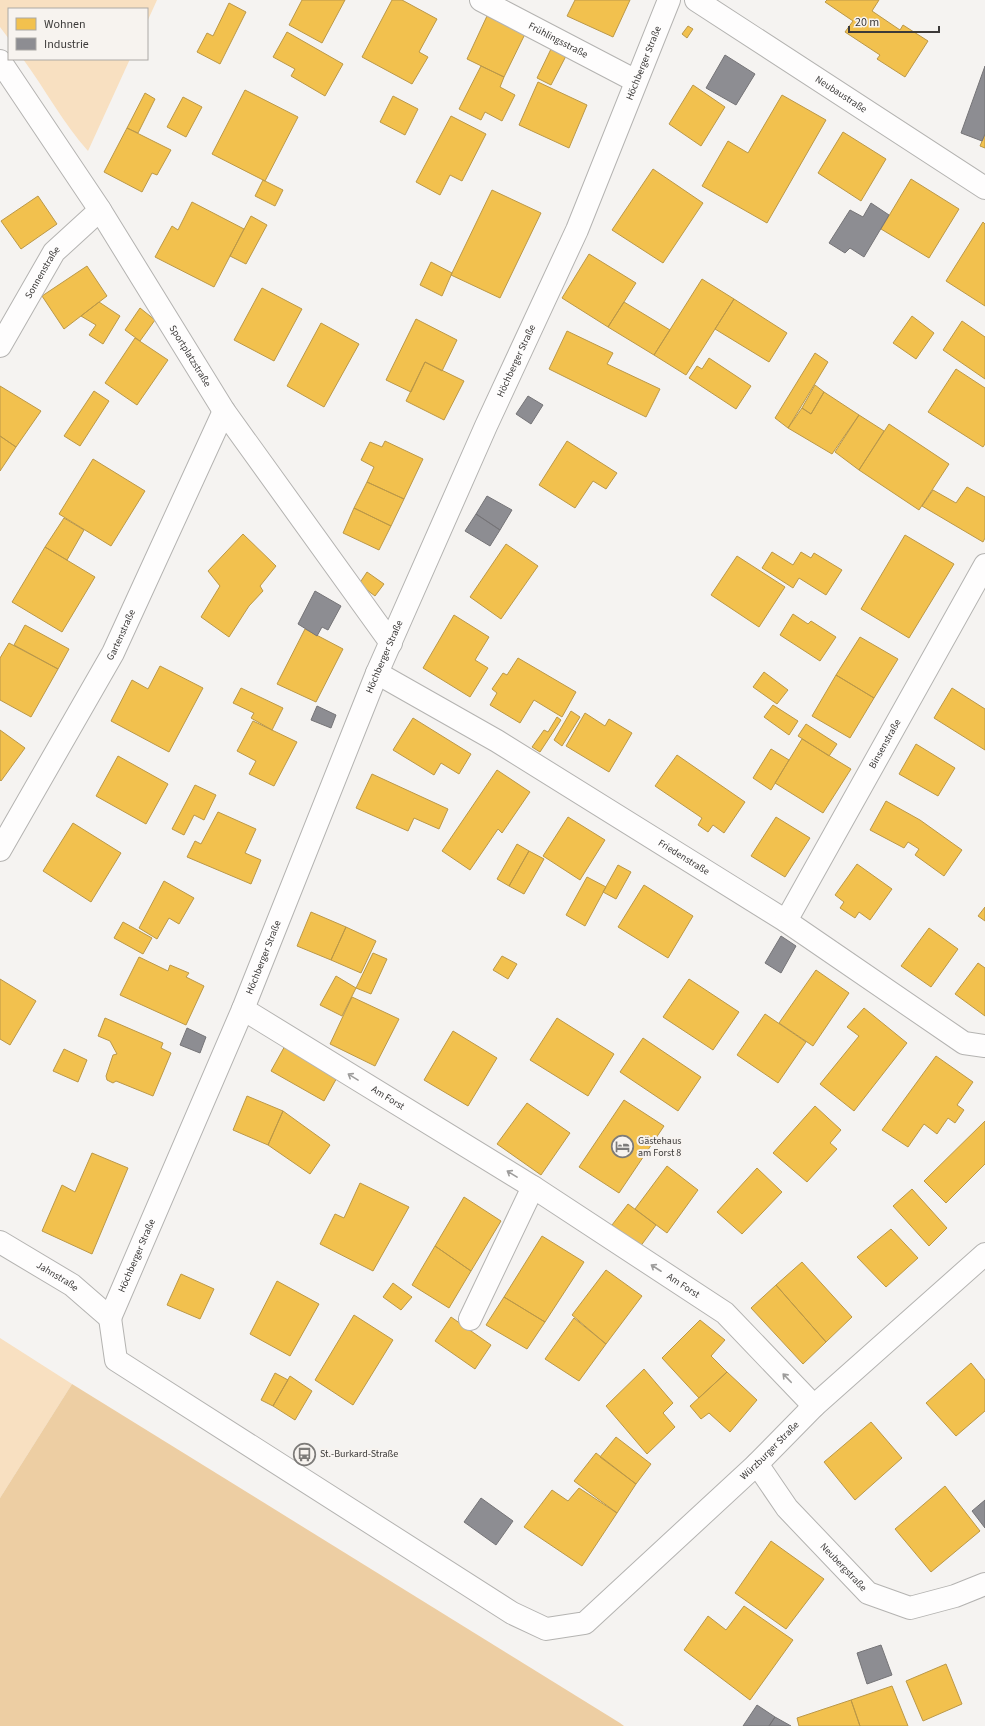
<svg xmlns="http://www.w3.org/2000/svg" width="985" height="1726" viewBox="0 0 985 1726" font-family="'Source Sans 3',sans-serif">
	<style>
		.green { fill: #f8e0c1 }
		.forest { fill: #edcea3 }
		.homes { fill: #f2c14e; stroke: #bb9848 }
		.industry { fill: #8d8d92; stroke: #757477 }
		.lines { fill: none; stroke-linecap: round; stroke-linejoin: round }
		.minor-casing { stroke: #b4b3b1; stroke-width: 24 }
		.minor { stroke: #fefdfd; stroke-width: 22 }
		.oneway { stroke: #9d9c9b }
		.labels { text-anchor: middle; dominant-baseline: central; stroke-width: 4; stroke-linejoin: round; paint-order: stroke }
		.street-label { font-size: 10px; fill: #3c3a39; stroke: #f7f3ef }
		.poi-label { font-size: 10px; fill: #3c3a39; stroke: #f7f3ef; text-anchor: start }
	</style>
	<rect width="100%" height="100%" fill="#f5f3f1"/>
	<path class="green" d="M 0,0 L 157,0 L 147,22 L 147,9 L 9,9 L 9,39 L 0,27 Z
		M 23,59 L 130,59 L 88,151 C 63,123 45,89 23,59 Z
		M 0,1338 L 72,1384 L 0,1498 Z"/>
	<path class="forest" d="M 72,1384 L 620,1723 L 624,1726 L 0,1726 L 0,1498 Z"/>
	<path class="homes" d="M 302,0 L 345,0 L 322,43 L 289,25 Z
		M 392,0 L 402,0 L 437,19 L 419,52 L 428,57 L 412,84 L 362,57 Z
		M 575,0 L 630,0 L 613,37 L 567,16 Z
		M 827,0 L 879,0 L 872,11 L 900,30 L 903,25 L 928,41 L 905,77 L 877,59 L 880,55 L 845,32 L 853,21 L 825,2 Z
		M 229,3 L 246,12 L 220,64 L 197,52 L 207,33 L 213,36 Z
		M 487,16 L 525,34 L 504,77 L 467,59 Z
		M 688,26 L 693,29 L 687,38 L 682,34 Z
		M 287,32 L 343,64 L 325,96 L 291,76 L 295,69 L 273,57 Z
		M 551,49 L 566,56 L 551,85 L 537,78 Z
		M 481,66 L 504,77 L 500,87 L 515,95 L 502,121 L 485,112 L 481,120 L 459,109 Z
		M 538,82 L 587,105 L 569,148 L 519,125 Z
		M 693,85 L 725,107 L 701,146 L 669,124 Z
		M 245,90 L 298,117 L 265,181 L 212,154 Z
		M 145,93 L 155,99 L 138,133 L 127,128 Z
		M 782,95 L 826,120 L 767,223 L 702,186 L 728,141 L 748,153 Z
		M 393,96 L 418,109 L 405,135 L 380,122 Z
		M 183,97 L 202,107 L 186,137 L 167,127 Z
		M 451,116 L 486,134 L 462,181 L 450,175 L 440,195 L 416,182 Z
		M 127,128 L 171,150 L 157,175 L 152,173 L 142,192 L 104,172 Z
		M 843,132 L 886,159 L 861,201 L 818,173 Z
		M 985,134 L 985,148 L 980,146 Z
		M 653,169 L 703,203 L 663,263 L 612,230 Z
		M 911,179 L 959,209 L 929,258 L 881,229 Z
		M 263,180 L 283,190 L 275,206 L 255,196 Z
		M 492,190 L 541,213 L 500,298 L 451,275 Z
		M 38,196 L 57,224 L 21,249 L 1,221 Z
		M 192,202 L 244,229 L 214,287 L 155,257 L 172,226 L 178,230 Z
		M 251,216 L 267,225 L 246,264 L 230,256 Z
		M 983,222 L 985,224 L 985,306 L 946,281 Z
		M 589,254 L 636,283 L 608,327 L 562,298 Z
		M 431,262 L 452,273 L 442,296 L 420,285 Z
		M 87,266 L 107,296 L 64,329 L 42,296 Z
		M 702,279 L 734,299 L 686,375 L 654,355 Z
		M 262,288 L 302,309 L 274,361 L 234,340 Z
		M 734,299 L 787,333 L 769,362 L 715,329 Z
		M 99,302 L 120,316 L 103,344 L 89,335 L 96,325 L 81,316 Z
		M 624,302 L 670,330 L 654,355 L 608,327 Z
		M 140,308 L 155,320 L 140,341 L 125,330 Z
		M 912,316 L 934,333 L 916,359 L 893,343 Z
		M 416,319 L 457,340 L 442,371 L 425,362 L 411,392 L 386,380 Z
		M 962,321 L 985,337 L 985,379 L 943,350 Z
		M 321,323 L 359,344 L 324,407 L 287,386 Z
		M 567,331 L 613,353 L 607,364 L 660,389 L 646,417 L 549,369 Z
		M 135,338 L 168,360 L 137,405 L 105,383 Z
		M 815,353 L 828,362 L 788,428 L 775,418 Z
		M 709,358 L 751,386 L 736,409 L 689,378 L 697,366 L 702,369 Z
		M 425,362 L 464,381 L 444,420 L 406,401 Z
		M 956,369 L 985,388 L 985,444 L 983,447 L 928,412 Z
		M 815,385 L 824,392 L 811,414 L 802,408 Z
		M 0,386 L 41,411 L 16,447 L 0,436 Z
		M 94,391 L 109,401 L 80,446 L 64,436 Z
		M 824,392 L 859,415 L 832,454 L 788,428 L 802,408 L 811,414 Z
		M 859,415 L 884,431 L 859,470 L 835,452 Z
		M 889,424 L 949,464 L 919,510 L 859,470 Z
		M 0,436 L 16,447 L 0,471 Z
		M 385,441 L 423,459 L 404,499 L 367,482 L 374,467 L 361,460 L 370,442 L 382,447 Z
		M 567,441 L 617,473 L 606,489 L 593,481 L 575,508 L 539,485 Z
		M 93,459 L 145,491 L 111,546 L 59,514 Z
		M 367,482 L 404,499 L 391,526 L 354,508 Z
		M 967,487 L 985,497 L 985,538 L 983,542 L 922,506 L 933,490 L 956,503 Z
		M 354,508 L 391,526 L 379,550 L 343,533 Z
		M 64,518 L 84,530 L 67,560 L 45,547 Z
		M 243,534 L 276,566 L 260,586 L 263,591 L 249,606 L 229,637 L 201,617 L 220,586 L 208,571 Z
		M 905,535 L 954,564 L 909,638 L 861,609 Z
		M 506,544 L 538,566 L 501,619 L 470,597 Z
		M 45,547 L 95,577 L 62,632 L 12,602 Z
		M 772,552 L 793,565 L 801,552 L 811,558 L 814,553 L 842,570 L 826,595 L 799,578 L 793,588 L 762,568 Z
		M 737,556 L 785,587 L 759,627 L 711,595 Z
		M 367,572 L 384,584 L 375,596 L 359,584 Z
		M 793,614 L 808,624 L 811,621 L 836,637 L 820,661 L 780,635 Z
		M 454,615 L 489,637 L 475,660 L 488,668 L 470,697 L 423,668 Z
		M 25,625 L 69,649 L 58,669 L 14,645 Z
		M 305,629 L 343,649 L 316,702 L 277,684 Z
		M 860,637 L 898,659 L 874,698 L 836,675 Z
		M 9,643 L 58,669 L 31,717 L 0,700 L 0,658 Z
		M 518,658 L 576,692 L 562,717 L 534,700 L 520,723 L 490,705 L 497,693 L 492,689 L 503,673 L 507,675 Z
		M 160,666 L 203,688 L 169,752 L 111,721 L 132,680 L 148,689 Z
		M 764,672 L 788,690 L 777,704 L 753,687 Z
		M 836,675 L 874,698 L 850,738 L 812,716 Z
		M 241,688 L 283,708 L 272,730 L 251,718 L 254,713 L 233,703 Z
		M 952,688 L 985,709 L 985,750 L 934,718 Z
		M 773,705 L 798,721 L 789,735 L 764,717 Z
		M 571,711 L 580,717 L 562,746 L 554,740 Z
		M 585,713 L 605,726 L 609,719 L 632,733 L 609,772 L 566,746 Z
		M 557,717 L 561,720 L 540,752 L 532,747 L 544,730 L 548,732 Z
		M 413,718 L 471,754 L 459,774 L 441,763 L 434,775 L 393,750 Z
		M 253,721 L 297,742 L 274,786 L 249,774 L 256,761 L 237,751 Z
		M 806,724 L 837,744 L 829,756 L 798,736 Z
		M 0,730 L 25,748 L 1,781 L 0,780 Z
		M 802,739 L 851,769 L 823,813 L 775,783 Z
		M 916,744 L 955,768 L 938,796 L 899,774 Z
		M 771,749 L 789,760 L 771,790 L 753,778 Z
		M 677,755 L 745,802 L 724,833 L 713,825 L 708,832 L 698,825 L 702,818 L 655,786 Z
		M 118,756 L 168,784 L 146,824 L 96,796 Z
		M 497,770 L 530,792 L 502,833 L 498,829 L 470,870 L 442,851 Z
		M 372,774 L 448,809 L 439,829 L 414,818 L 408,831 L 356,808 Z
		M 195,785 L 216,795 L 204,820 L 194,815 L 184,835 L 172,829 Z
		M 886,801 L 920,820 L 962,850 L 944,876 L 915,855 L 919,849 L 908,842 L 904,848 L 870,830 Z
		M 218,812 L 256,829 L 245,853 L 261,860 L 251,884 L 187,857 L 195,841 L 201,844 Z
		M 568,817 L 605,840 L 580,880 L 543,856 Z
		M 776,817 L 810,838 L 785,877 L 751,856 Z
		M 73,823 L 121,853 L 91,902 L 43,871 Z
		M 517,844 L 529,851 L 509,886 L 497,879 Z
		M 529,851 L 544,859 L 524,894 L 509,886 Z
		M 857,864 L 892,889 L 870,920 L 859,912 L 855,918 L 840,908 L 844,902 L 835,895 Z
		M 618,865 L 631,872 L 616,899 L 603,892 Z
		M 587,877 L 606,887 L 585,926 L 566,915 Z
		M 164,881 L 194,898 L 179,924 L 169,918 L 157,939 L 139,928 Z
		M 644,885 L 693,916 L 668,958 L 618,927 Z
		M 985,907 L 985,921 L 978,916 Z
		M 311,912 L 346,927 L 331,960 L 297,946 Z
		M 123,922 L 152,938 L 143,954 L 114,938 Z
		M 346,927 L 376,941 L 361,973 L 331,960 Z
		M 929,928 L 958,949 L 931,987 L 901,966 Z
		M 373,953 L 387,959 L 371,994 L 356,988 Z
		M 502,956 L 517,964 L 508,979 L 493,970 Z
		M 139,957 L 168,971 L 170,965 L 189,973 L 186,977 L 204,986 L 186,1025 L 120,995 Z
		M 978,963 L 985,968 L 985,1016 L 955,994 Z
		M 816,970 L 849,993 L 813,1046 L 779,1023 Z
		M 336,976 L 356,988 L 342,1016 L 320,1005 Z
		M 0,979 L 36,1001 L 10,1045 L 0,1039 Z
		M 689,979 L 739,1012 L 713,1050 L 663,1017 Z
		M 352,997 L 399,1019 L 375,1066 L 330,1044 Z
		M 864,1008 L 907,1043 L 854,1111 L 820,1084 L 859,1036 L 847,1027 Z
		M 765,1014 L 806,1042 L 778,1083 L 737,1055 Z
		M 105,1018 L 163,1043 L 161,1048 L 171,1053 L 153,1096 L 116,1081 L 113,1083 L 107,1080 L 106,1076 L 113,1055 L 117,1054 L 110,1041 L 98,1036 Z
		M 557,1018 L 614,1054 L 588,1096 L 530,1060 Z
		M 453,1031 L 497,1058 L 468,1106 L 424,1080 Z
		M 643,1038 L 701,1077 L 678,1111 L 620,1072 Z
		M 286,1044 L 339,1074 L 324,1101 L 271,1071 Z
		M 64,1049 L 87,1060 L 78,1082 L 53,1071 Z
		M 936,1056 L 973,1082 L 957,1105 L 964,1110 L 955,1123 L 948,1118 L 937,1134 L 924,1124 L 908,1147 L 882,1130 Z
		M 247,1096 L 283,1111 L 268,1145 L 233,1130 Z
		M 624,1100 L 664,1126 L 619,1193 L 579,1167 Z
		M 527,1103 L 570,1133 L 541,1175 L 497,1144 Z
		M 815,1106 L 841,1130 L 830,1143 L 837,1149 L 807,1182 L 773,1153 Z
		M 283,1111 L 330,1145 L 310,1174 L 268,1145 Z
		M 985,1121 L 985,1164 L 946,1203 L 924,1181 Z
		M 92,1153 L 128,1168 L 92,1254 L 42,1231 L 62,1185 L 75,1192 Z
		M 667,1166 L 698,1190 L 667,1233 L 635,1209 Z
		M 757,1168 L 782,1192 L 742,1234 L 717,1212 Z
		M 360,1183 L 409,1207 L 373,1271 L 320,1244 L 335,1214 L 344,1218 Z
		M 912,1189 L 947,1228 L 929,1246 L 893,1206 Z
		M 464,1197 L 501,1221 L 471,1271 L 435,1246 Z
		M 628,1204 L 656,1225 L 640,1247 L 612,1225 Z
		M 891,1229 L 918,1258 L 886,1287 L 857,1257 Z
		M 542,1236 L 584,1262 L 545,1322 L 504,1297 Z
		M 435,1246 L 471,1271 L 449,1308 L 412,1285 Z
		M 802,1262 L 852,1317 L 826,1342 L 776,1285 Z
		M 606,1270 L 642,1296 L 606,1344 L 572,1315 Z
		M 181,1274 L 214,1289 L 200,1319 L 167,1305 Z
		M 277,1281 L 319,1304 L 290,1356 L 250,1334 Z
		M 393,1283 L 412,1297 L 401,1310 L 383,1297 Z
		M 776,1285 L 826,1342 L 803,1364 L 751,1308 Z
		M 504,1297 L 545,1322 L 527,1349 L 486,1325 Z
		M 354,1315 L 393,1340 L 353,1405 L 315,1380 Z
		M 451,1317 L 491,1345 L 475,1369 L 435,1341 Z
		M 574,1318 L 606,1344 L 579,1381 L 545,1359 Z
		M 700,1320 L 725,1340 L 711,1356 L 727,1372 L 699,1398 L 662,1358 Z
		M 971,1363 L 985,1380 L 985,1411 L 956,1436 L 926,1403 Z
		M 644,1369 L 673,1403 L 663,1413 L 675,1427 L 647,1454 L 606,1406 Z
		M 727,1372 L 757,1400 L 730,1432 L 709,1413 L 701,1419 L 690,1406 Z
		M 275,1373 L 288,1380 L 273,1406 L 261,1400 Z
		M 290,1376 L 312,1391 L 295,1420 L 273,1406 Z
		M 871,1422 L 902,1458 L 855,1500 L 824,1462 Z
		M 616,1437 L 651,1464 L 636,1484 L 600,1457 Z
		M 596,1453 L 636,1484 L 617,1513 L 574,1481 Z
		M 945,1486 L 980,1531 L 931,1572 L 895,1529 Z
		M 579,1488 L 617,1513 L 582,1566 L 524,1527 L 552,1490 L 568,1501 Z
		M 771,1541 L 824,1579 L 786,1629 L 735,1593 Z
		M 744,1606 L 793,1640 L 750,1700 L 684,1650 L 708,1616 L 726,1630 Z
		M 946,1664 L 962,1704 L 923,1721 L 906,1681 Z
		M 892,1686 L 908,1726 L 860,1726 L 851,1700 Z
		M 851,1700 L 860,1726 L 799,1726 L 797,1718 Z"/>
	<path class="industry" d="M 725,55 L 755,74 L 736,105 L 706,88 Z
		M 985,66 L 985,134 L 982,141 L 961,133 Z
		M 871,203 L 889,215 L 864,257 L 850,248 L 845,253 L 829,243 L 850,210 L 863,217 Z
		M 528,396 L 543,405 L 531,424 L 516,414 Z
		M 487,496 L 512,510 L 500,530 L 476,514 Z
		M 476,514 L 500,530 L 490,546 L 465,531 Z
		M 315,591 L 341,606 L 328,630 L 322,627 L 317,636 L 298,624 Z
		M 317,706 L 336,715 L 331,728 L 311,720 Z
		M 781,936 L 796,946 L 781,973 L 765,963 Z
		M 187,1028 L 206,1037 L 200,1053 L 180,1045 Z
		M 481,1498 L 513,1521 L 496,1545 L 464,1522 Z
		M 985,1500 L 985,1528 L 972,1511 Z
		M 881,1645 L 892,1675 L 867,1684 L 857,1653 Z
		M 757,1705 L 775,1717 L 769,1726 L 743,1726 Z
		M 775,1717 L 791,1726 L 769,1726 Z"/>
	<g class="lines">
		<defs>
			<g id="minor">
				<path id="s1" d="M 481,0 L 636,81"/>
				<path id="s2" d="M 696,0 L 985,188"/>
				<path id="s3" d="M 0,61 L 100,210 L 224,411 L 391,643"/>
				<path id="s4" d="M 0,346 L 54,252 L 100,210"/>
				<path id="s5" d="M 377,673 L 497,741 L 786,921 L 964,1043 L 985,1046"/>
				<path id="s6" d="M 0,850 L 113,653 L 224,411"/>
				<path id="s7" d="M 786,921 L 985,565"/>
				<path id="s8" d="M 243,1009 L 533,1187 L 725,1313 L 814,1406"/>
				<path id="s9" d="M 0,1242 L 72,1285 L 110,1318"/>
				<path id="s10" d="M 110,1318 L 243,1009 L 377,673 L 486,426 L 577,230 L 669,0"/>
				<path id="s11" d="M 110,1318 L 116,1360 L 512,1613 L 546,1629 L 585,1623 L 757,1464 L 814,1406 L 985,1254"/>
				<path d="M 470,1319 L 533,1187"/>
				<path id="s12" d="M 757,1464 L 787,1508 L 868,1593 L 910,1608 L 955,1596 L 985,1584"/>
			</g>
		</defs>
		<use href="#minor" class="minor-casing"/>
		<use href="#minor" class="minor"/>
	</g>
	<defs><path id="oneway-shaft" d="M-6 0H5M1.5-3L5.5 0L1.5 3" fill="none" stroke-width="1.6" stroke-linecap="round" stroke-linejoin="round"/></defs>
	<g class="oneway">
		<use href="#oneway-shaft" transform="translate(353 1077) rotate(-148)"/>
		<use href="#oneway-shaft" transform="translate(512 1174) rotate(-148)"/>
		<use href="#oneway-shaft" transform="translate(656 1268) rotate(-147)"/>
		<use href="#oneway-shaft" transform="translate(787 1378) rotate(-134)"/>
	</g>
	<defs>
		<symbol id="hotel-ring" viewBox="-11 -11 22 22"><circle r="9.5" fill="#f7f3ef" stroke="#7d7b79" stroke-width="1.5"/><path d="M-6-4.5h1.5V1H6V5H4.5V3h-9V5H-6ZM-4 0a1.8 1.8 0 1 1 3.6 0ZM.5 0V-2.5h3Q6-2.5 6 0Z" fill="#7d7b79"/></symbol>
		<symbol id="bus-ring" viewBox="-11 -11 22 22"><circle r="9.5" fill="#f7f3ef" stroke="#7d7b79" stroke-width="1.5"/><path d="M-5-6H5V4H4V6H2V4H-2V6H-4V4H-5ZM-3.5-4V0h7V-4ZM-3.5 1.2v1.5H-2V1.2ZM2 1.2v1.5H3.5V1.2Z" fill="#7d7b79"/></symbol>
	</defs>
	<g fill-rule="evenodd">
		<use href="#hotel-ring" x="610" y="1134" width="25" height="25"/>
		<use href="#bus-ring" x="292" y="1442" width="25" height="25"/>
	</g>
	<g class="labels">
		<g class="street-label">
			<text stroke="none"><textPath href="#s1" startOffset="87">Frühlingsstraße</textPath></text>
			<text stroke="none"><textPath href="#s10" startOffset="1364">Höchberger Straße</textPath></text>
			<text stroke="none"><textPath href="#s2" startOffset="173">Neubaustraße</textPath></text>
			<text stroke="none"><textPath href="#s4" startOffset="85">Sonnenstraße</textPath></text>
			<text stroke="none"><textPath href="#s3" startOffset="351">Sportplatzstraße</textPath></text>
			<text stroke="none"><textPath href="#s10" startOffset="1040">Höchberger Straße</textPath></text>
			<text stroke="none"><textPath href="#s6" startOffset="247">Gartenstraße</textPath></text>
			<text stroke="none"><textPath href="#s10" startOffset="716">Höchberger Straße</textPath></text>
			<text stroke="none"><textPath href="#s7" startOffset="203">Binsenstraße</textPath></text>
			<text stroke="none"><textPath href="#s5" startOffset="358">Friedenstraße</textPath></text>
			<text stroke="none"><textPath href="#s10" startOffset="392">Höchberger Straße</textPath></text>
			<text stroke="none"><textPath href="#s8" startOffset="170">Am Forst</textPath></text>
			<text stroke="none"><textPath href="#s10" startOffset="68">Höchberger Straße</textPath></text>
			<text stroke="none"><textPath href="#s9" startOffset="67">Jahnstraße</textPath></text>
			<text stroke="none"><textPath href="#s8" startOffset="520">Am Forst</textPath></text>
			<text stroke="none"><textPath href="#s11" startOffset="842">Würzburger Straße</textPath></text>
			<text stroke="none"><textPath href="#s12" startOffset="135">Neubergstraße</textPath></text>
		</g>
		<g class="poi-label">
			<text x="638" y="1141">Gästehaus<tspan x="638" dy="12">am Forst 8</tspan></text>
			<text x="320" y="1454">St.-Burkard-Straße</text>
		</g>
	</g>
	<rect x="8" y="8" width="140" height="52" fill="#f7f3ef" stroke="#aca9a6"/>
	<rect x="16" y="18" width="20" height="12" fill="#f2c14e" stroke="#aca9a6"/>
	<text x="44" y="28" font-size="12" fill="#3c3a39">Wohnen</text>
	<rect x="16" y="38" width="20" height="12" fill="#8d8d92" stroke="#aca9a6"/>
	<text x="44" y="48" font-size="12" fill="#3c3a39">Industrie</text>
	<path d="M849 26v6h90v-6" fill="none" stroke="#3c3a39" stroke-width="2"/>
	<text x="855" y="26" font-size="12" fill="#3c3a39" stroke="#f7f3ef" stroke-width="3" paint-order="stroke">20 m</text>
</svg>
